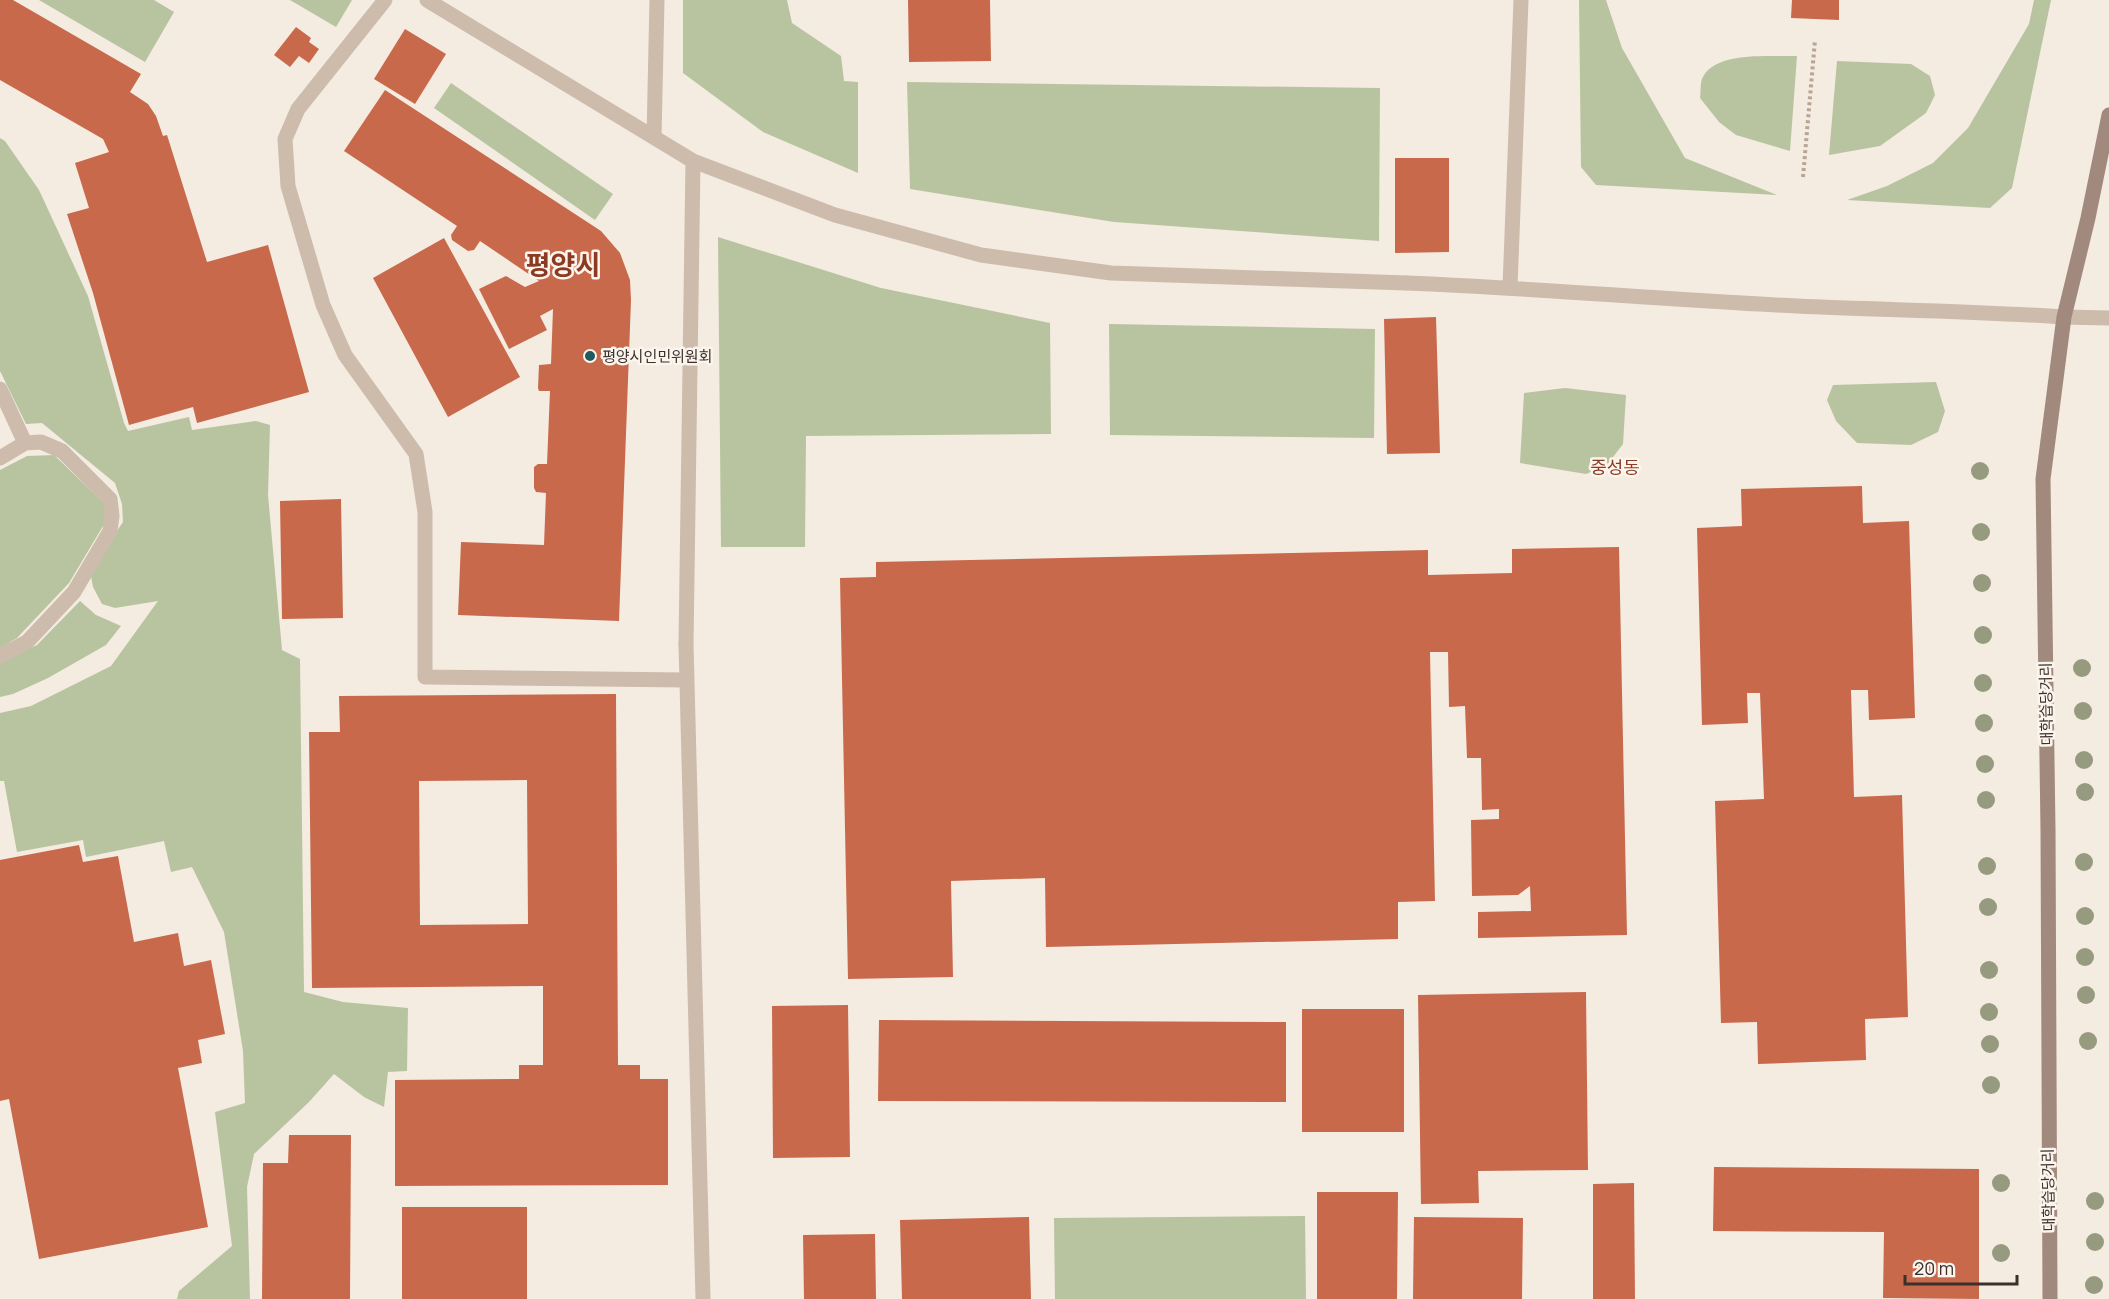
<svg xmlns="http://www.w3.org/2000/svg" width="2109" height="1299" viewBox="0 0 2109 1299" font-family="Manrope,'Noto Sans KR',sans-serif">
	<style>
		.green { fill: #b8c4a0 }
		.building { fill: #c8694b; fill-rule: evenodd }
		.lines { fill: none; stroke-linecap: round; stroke-linejoin: round }
		.path { stroke: #b9a596; stroke-width: 4; stroke-dasharray: 3 3; stroke-linecap: butt }
		.service { stroke: #cdbbac; stroke-width: 15 }
		.minor { stroke: #cdbbac; stroke-width: 15 }
		.tertiary { stroke: #cdbbac; stroke-width: 15 }
		.secondary { stroke: #a18a7d; stroke-width: 15 }
		.tree { fill: #969b7f }
		.poi-dot { fill: #1f5a5e; stroke: #fbf5ee; stroke-width: 2 }
		.labels { text-anchor: middle; dominant-baseline: central; stroke-width: 5; stroke-linejoin: round; paint-order: stroke }
		.poi-label { font-size: 15px; fill: #3b302b; stroke: #fbf5ee; text-anchor: start }
		.street-label { font-size: 15px; fill: #3b302b; stroke: #fbf5ee }
		.quarter-label { font-size: 18px; fill: #8c3b22; stroke: #fbf5ee }
		.town-label { font-size: 27px; font-weight: bold; fill: #8c3b22; stroke: #fbf5ee }
	</style>
	<rect width="100%" height="100%" fill="#f4ebe1"/>
	<path class="green" d="M 39,0 L 154,0 L 174,12 L 145,62 Z
		M 290,0 L 352,0 L 336,27 Z
		M 683,0 L 787,0 L 792,23 L 841,56 L 844,81 L 858,82 L 858,173 L 763,132 L 683,73 Z
		M 1579,0 L 1606,0 L 1622,48 L 1685,158 L 1777,195 L 1596,185 L 1581,167 Z
		M 2034,0 L 2051,0 L 2012,188 L 1990,208 L 1847,200 L 1887,186 L 1933,163 L 1968,128 L 2029,24 Z
		M 1797,56 L 1790,151 L 1736,135 L 1719,122 L 1700,98 C 1701,92 1700,85 1702,79 C 1714,50 1771,57 1797,56 Z
		M 1837,61 L 1911,64 L 1930,76 L 1935,95 L 1926,113 L 1880,146 L 1829,155 Z
		M 907,82 L 1380,88 L 1379,241 L 1114,222 L 910,189 Z
		M 451,83 L 613,194 L 595,220 L 434,108 Z
		M 0,138 L 5,141 L 39,190 L 88,296 L 124,423 L 128,431 L 189,417 L 192,430 L 256,421 L 270,425 L 268,495 L 282,650 L 300,659 L 304,992 L 343,1002 L 408,1008 L 407,1071 L 388,1072 L 384,1107 L 364,1097 L 334,1074 L 309,1102 L 254,1154 L 247,1187 L 250,1299 L 177,1299 L 179,1291 L 232,1246 L 215,1112 L 245,1103 L 243,1051 L 224,932 L 192,867 L 171,872 L 164,841 L 86,857 L 83,840 L 17,852 L 4,781 L 0,781 L 0,713 L 31,706 L 111,666 L 158,601 L 115,608 L 102,604 L 93,587 L 90,571 L 123,522 L 122,504 L 115,483 L 42,423 L 26,424 L 0,371 Z
		M 718,237 L 881,288 L 1050,323 L 1051,434 L 806,436 L 805,547 L 721,547 Z
		M 1109,324 L 1375,329 L 1374,438 L 1110,435 Z
		M 1936,382 L 1945,411 L 1938,432 L 1911,445 L 1857,443 L 1836,421 L 1827,400 L 1833,385 Z
		M 1565,388 L 1626,395 L 1623,444 L 1607,465 L 1586,474 L 1520,463 L 1524,393 Z
		M 54,455 L 105,504 L 106,521 L 69,583 L 17,638 L 0,648 L 0,470 L 27,456 Z
		M 80,601 L 96,615 L 121,626 L 106,645 L 48,678 L 13,694 L 0,697 L 0,662 L 37,645 Z
		M 1305,1216 L 1306,1299 L 1055,1299 L 1054,1218 Z"/>
	<path class="building" d="M 0,0 L 13,0 L 141,74 L 130,92 L 148,104 L 156,116 L 163,136 L 167,135 L 207,262 L 268,245 L 309,392 L 197,423 L 193,407 L 129,425 L 93,293 L 67,214 L 89,208 L 75,163 L 109,152 L 103,139 L 0,80 Z
		M 908,0 L 990,0 L 991,61 L 909,62 Z
		M 1792,0 L 1839,0 L 1839,20 L 1791,18 Z
		M 296,27 L 311,38 L 309,42 L 319,49 L 309,63 L 299,56 L 290,67 L 274,55 Z
		M 405,29 L 446,54 L 415,104 L 374,79 Z
		M 385,90 L 601,231 L 620,253 L 630,280 L 631,300 L 619,621 L 458,615 L 461,542 L 544,545 L 546,493 L 536,492 L 534,488 L 534,467 L 538,464 L 547,464 L 550,391 L 539,391 L 538,388 L 539,365 L 551,364 L 553,309 L 540,316 L 547,330 L 509,349 L 479,289 L 506,276 L 525,287 L 539,281 L 480,241 L 474,250 L 468,251 L 452,240 L 451,235 L 457,226 L 344,151 Z
		M 1395,158 L 1449,158 L 1449,252 L 1395,253 Z
		M 444,238 L 520,377 L 448,417 L 373,278 Z
		M 1436,317 L 1440,453 L 1387,454 L 1384,319 Z
		M 1862,486 L 1863,523 L 1909,521 L 1915,718 L 1869,720 L 1868,690 L 1851,690 L 1854,797 L 1902,795 L 1908,1017 L 1865,1019 L 1866,1060 L 1758,1064 L 1757,1022 L 1721,1023 L 1715,801 L 1764,799 L 1760,693 L 1747,693 L 1748,723 L 1702,725 L 1697,528 L 1742,526 L 1741,489 Z
		M 341,499 L 343,618 L 282,619 L 280,501 Z
		M 1619,547 L 1627,935 L 1478,938 L 1478,912 L 1531,911 L 1530,886 L 1518,895 L 1472,896 L 1471,820 L 1499,819 L 1499,809 L 1482,810 L 1481,758 L 1467,758 L 1465,706 L 1449,707 L 1448,652 L 1430,652 L 1435,901 L 1398,902 L 1398,939 L 1046,947 L 1045,878 L 951,881 L 953,977 L 848,979 L 840,578 L 876,577 L 876,562 L 1428,550 L 1428,575 L 1512,573 L 1512,549 Z
		M 616,694 L 618,1065 L 640,1065 L 640,1079 L 668,1079 L 668,1185 L 395,1186 L 395,1080 L 519,1079 L 519,1065 L 543,1065 L 543,986 L 312,988 L 309,732 L 340,732 L 339,696 ZM 527,780 L 528,924 L 420,925 L 419,781 Z
		M 79,845 L 83,862 L 118,856 L 134,942 L 178,933 L 184,966 L 211,960 L 225,1034 L 198,1040 L 202,1063 L 178,1068 L 208,1227 L 39,1259 L 9,1099 L 0,1101 L 0,860 Z
		M 1586,992 L 1588,1170 L 1478,1171 L 1479,1203 L 1421,1204 L 1418,995 Z
		M 848,1005 L 850,1157 L 773,1158 L 772,1006 Z
		M 1302,1009 L 1404,1009 L 1404,1132 L 1302,1132 Z
		M 879,1020 L 1286,1022 L 1286,1102 L 878,1101 Z
		M 289,1135 L 351,1135 L 350,1299 L 262,1299 L 263,1163 L 288,1163 Z
		M 1714,1167 L 1979,1169 L 1979,1299 L 1883,1298 L 1884,1232 L 1713,1231 Z
		M 1634,1183 L 1635,1299 L 1593,1299 L 1593,1184 Z
		M 1317,1192 L 1398,1192 L 1397,1299 L 1317,1299 Z
		M 402,1207 L 527,1207 L 527,1299 L 402,1299 Z
		M 1029,1217 L 1031,1299 L 902,1299 L 900,1220 Z
		M 1414,1217 L 1523,1218 L 1522,1299 L 1413,1299 Z
		M 875,1234 L 876,1299 L 804,1299 L 803,1235 Z"/>
	<g class="lines">
		<path class="path" d="M 1803,177 L 1815,40"/>
		<path class="service" d="M 385,0 L 298,109 L 285,139 L 288,186 L 323,305 L 345,355 L 416,454 L 425,512 L 425,677 L 686,680
			M 427,0 L 693,161 L 835,215 L 981,255 L 1111,273 L 1407,283
			M 654,137 L 657,0
			M 0,389 L 25,443
			M 0,458 L 25,443 L 41,442 L 62,451 L 110,499 L 112,516 L 110,531 L 74,592 L 27,642 L 0,656
			M 686,644 L 693,161"/>
		<path class="minor" d="M 1407,283 C 1537,288 1666,300 1797,306 C 1886,310 1975,311 2064,317
			M 1510,287 L 1521,0
			M 686,644 L 703,1299"/>
		<path class="tertiary" d="M 2064,317 L 2109,318"/>
		<path class="secondary" d="M 2050,1299 L 2048,830 L 2043,479 L 2064,317 L 2088,218 L 2109,115"/>
	</g>
	<g class="tree">
		<circle cx="1980" cy="471" r="9"/>
		<circle cx="1981" cy="532" r="9"/>
		<circle cx="1982" cy="583" r="9"/>
		<circle cx="1983" cy="635" r="9"/>
		<circle cx="2082" cy="668" r="9"/>
		<circle cx="1983" cy="683" r="9"/>
		<circle cx="2083" cy="711" r="9"/>
		<circle cx="1984" cy="723" r="9"/>
		<circle cx="2084" cy="760" r="9"/>
		<circle cx="1985" cy="764" r="9"/>
		<circle cx="2085" cy="792" r="9"/>
		<circle cx="1986" cy="800" r="9"/>
		<circle cx="2084" cy="862" r="9"/>
		<circle cx="1987" cy="866" r="9"/>
		<circle cx="1988" cy="907" r="9"/>
		<circle cx="2085" cy="916" r="9"/>
		<circle cx="2085" cy="957" r="9"/>
		<circle cx="1989" cy="970" r="9"/>
		<circle cx="2086" cy="995" r="9"/>
		<circle cx="1989" cy="1012" r="9"/>
		<circle cx="2088" cy="1041" r="9"/>
		<circle cx="1990" cy="1044" r="9"/>
		<circle cx="1991" cy="1085" r="9"/>
		<circle cx="2001" cy="1183" r="9"/>
		<circle cx="2095" cy="1201" r="9"/>
		<circle cx="2095" cy="1242" r="9"/>
		<circle cx="2001" cy="1253" r="9"/>
		<circle cx="2094" cy="1285" r="9"/>
	</g>
	<circle class="poi-dot" cx="590" cy="356" r="6"/>
	<g class="labels">
		<g class="poi-label">
			<text x="602" y="356">평양시인민위원회</text>
		</g>
		<g class="street-label">
			<text transform="translate(2046 704) rotate(-91)">대학습당거리</text>
			<text transform="translate(2048 1190) rotate(-91)">대학습당거리</text>
		</g>
		<g class="quarter-label">
			<text x="1615" y="467">중성동</text>
		</g>
		<g class="town-label">
			<text x="563" y="264">평양시</text>
		</g>
	</g>
	<path d="M1905 1275v9h112v-9" fill="none" stroke="#3b302b" stroke-width="3"/>
	<text x="1914" y="1275" font-size="18" fill="#3b302b" stroke="#fbf5ee" stroke-width="4.5" paint-order="stroke">20 m</text>
</svg>
